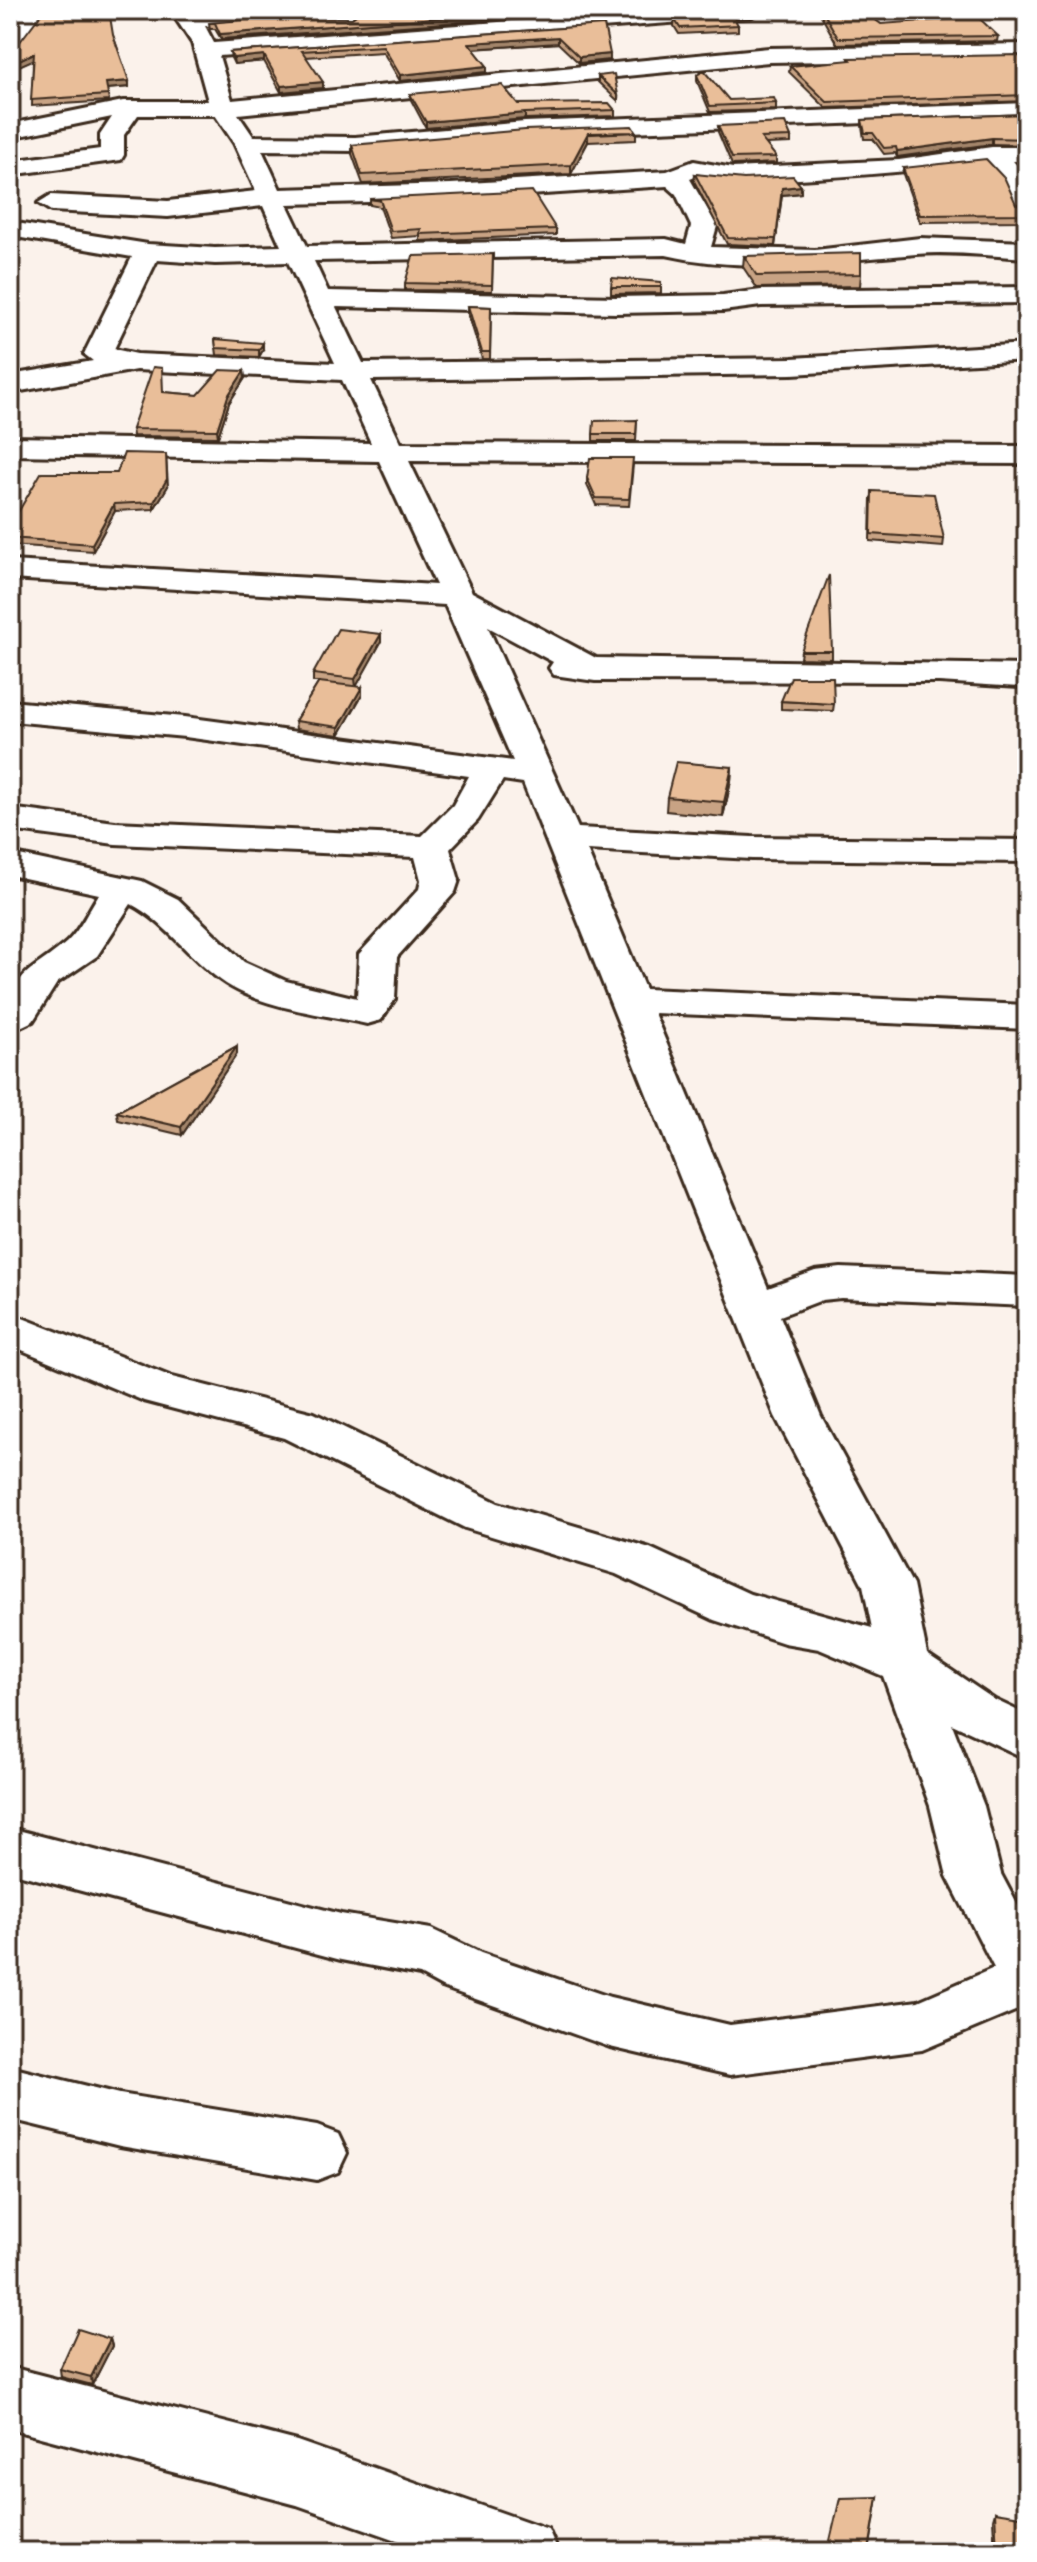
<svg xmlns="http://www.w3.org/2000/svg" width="1037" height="2562" viewBox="0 0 1037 2562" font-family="'Gochi Hand',sans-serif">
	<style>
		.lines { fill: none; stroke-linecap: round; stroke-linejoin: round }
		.minor-casing { stroke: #3b2a1e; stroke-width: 6 }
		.minor { fill: #fff; fill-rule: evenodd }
		.wall { fill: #c8a384; stroke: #3b2a1e; stroke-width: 2 }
		.shaded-wall { fill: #a3856b; stroke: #3b2a1e; stroke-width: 2 }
		.building { fill: #e9be99; stroke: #3b2a1e; stroke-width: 2 }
	</style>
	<rect width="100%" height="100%" fill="#fbf2eb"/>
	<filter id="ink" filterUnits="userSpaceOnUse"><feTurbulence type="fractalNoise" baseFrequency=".0125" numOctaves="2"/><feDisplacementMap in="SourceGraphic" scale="16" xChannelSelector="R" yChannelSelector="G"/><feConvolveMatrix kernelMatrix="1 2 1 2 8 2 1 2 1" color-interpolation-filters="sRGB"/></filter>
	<g filter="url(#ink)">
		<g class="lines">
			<defs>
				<path id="minor" d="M 22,10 L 45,10 L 18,45 L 10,47 L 10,25 Z
					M 170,10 L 193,10 L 197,14 L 236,10 L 359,10 L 362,14 L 351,21 L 272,20 L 205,26 L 214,43 L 661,10 L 762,10 L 751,17 L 219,56 L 232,100 L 769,48 L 1027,44 L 1027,58 L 769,62 L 238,114 L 253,136 L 355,137 L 525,122 L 1027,103 L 1027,117 L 525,136 L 355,151 L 262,150 L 280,189 L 451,184 L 667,171 L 694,161 L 733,168 L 899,160 L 992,147 L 1027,147 L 1027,161 L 1013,161 L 1027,176 L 1027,212 L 1018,209 L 1007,184 L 986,162 C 905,173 826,178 744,182 C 727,183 705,172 690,179 L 717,226 L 711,247 L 815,250 L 920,238 L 1027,242 L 1027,258 C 991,256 952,251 916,254 C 833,261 749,274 666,255 L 314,261 L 328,291 L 616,297 L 723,295 L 761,290 L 1027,287 L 1027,303 L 761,306 L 723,311 L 616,313 L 336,307 L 363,363 L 792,358 L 1027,344 L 1027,360 L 792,374 L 371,380 L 401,443 L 1027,446 L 1027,464 L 409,461 L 472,592 L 596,658 L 1027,665 L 1027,685 L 1019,687 L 939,682 L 595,681 L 554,675 L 549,668 L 553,662 L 488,627 L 578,828 L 752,837 L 1027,840 L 1027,862 L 752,859 L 587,850 L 645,989 L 1027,1005 L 1027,1029 L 654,1013 L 768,1288 L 815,1271 L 841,1268 L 1027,1276 L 1027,1306 L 841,1298 L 822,1300 L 780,1316 L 821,1416 L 913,1585 L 927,1654 L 995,1700 L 1027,1715 L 1027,1759 L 952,1724 L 984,1806 L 1001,1874 L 1027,1923 L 1027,2006 L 922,2050 L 730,2075 L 610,2047 L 442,1987 L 420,1975 L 341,1960 L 10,1872 L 10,1828 L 341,1914 L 431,1929 L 481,1953 L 610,1997 L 730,2025 L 918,2001 L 994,1968 L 947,1876 L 930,1806 L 883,1676 L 819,1649 L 784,1643 L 714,1620 L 616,1574 L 465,1528 L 284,1438 L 144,1401 L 10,1345 L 10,1313 L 172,1377 L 314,1413 L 498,1503 L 650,1548 L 750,1594 L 872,1628 L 863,1585 L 775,1416 L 523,783 L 503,780 L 478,820 L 450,849 L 459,880 L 455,892 L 397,957 L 395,999 L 381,1020 L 367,1024 C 320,1013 254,1008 215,976 C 185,953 165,922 131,904 L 97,956 L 57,983 L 33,1021 L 10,1032 C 10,969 25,978 67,942 C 80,930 89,909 99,894 L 10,875 L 10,853 L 142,881 L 178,899 L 244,962 L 286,981 L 357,998 L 359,954 L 419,889 L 421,880 L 415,857 L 115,844 L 10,830 L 10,808 L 115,822 L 422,836 L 453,805 L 469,776 L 185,737 L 10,721 L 10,701 L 185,717 L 513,761 L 445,605 L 10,579 L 10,561 L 436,585 L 379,461 L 10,455 L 10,437 L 371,443 L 342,380 L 136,370 L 10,393 L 10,375 L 93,361 L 84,354 L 132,257 L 10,236 L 10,222 L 148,244 L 215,248 L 281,246 L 263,206 L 168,217 L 51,211 L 38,203 L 51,195 L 168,201 L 256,191 L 234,143 L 215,115 L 138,115 L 124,135 L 124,155 L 121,160 L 10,175 L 10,161 L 100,149 L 100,135 L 112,117 L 10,138 L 10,124 L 123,101 L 208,101 L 192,43 ZM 667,186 L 676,194 L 691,226 L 686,244 L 666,239 L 307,246 L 287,204 L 451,200 ZM 157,260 L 215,264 L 288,262 L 335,363 L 137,354 L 114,349 Z
					M 10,2067 L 120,2094 L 317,2126 L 338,2134 L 347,2153 L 338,2172 L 317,2180 L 120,2146 L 10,2119 Z
					M 10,2367 L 297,2441 L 548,2529 L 558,2552 L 431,2552 L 297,2505 L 10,2429 Z"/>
			</defs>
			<use href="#minor" class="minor-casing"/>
			<use href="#minor" class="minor"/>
		</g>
		<path class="wall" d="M 361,10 L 600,10 L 600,12 L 221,39 L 215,29 L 210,29 L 209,23 L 352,18 Z
			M 818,10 L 862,10 L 881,24 L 998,36 L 997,41 L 837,44 Z
			M 675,20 L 738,25 L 738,31 L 679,34 L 674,26 Z
			M 604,25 L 610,60 L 579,63 L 558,43 L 473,49 L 487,66 L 487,72 L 400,81 L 383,52 L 306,57 L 323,88 L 281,92 L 264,61 L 234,64 L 231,58 L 230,52 Z
			M 113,35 L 129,81 L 129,87 L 107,89 L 109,101 L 32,106 L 33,59 L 10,70 L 10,55 Z
			M 849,58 L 1027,64 L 1027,101 L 826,108 L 789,72 L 790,66 L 849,61 Z
			M 697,75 L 729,100 L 776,103 L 776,110 L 710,112 L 697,81 Z
			M 598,76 L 618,95 L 618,101 L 598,82 Z
			M 410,94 L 518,104 L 615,110 L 615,116 L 525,119 L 426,128 L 411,100 Z
			M 1027,114 L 1027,145 L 992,144 L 897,157 L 895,153 L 884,154 L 873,139 L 864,139 L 862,126 L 862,120 Z
			M 718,126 L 791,137 L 791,143 L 766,144 L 776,157 L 776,163 L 732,165 L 718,132 Z
			M 636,132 L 636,140 L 588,142 L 571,174 L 363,184 L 352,154 L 352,145 Z
			M 1027,157 L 1027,172 L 1020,164 L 1021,158 Z
			M 903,168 L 1027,207 L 1027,217 L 1023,217 L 1023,221 L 920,222 L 903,174 Z
			M 695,174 L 801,193 L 782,195 L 775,246 L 727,244 L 694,181 Z
			M 370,199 L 556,229 L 556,235 L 420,241 L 420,236 L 391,238 L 380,207 L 370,205 Z
			M 493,254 L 492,291 L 405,290 L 405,283 Z
			M 744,256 L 861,274 L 860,286 L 757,288 L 743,267 Z
			M 661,282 L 661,293 L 611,294 L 611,287 Z
			M 468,306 L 491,307 L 490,359 L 482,359 L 468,313 Z
			M 215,339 L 263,350 L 259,357 L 217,355 Z
			M 244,371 L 245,378 L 229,403 L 218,437 L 133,436 L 132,429 L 164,392 L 198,395 Z
			M 637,420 L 636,441 L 593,441 L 593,434 Z
			M 633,465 L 629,506 L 596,505 L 587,485 L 587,478 Z
			M 117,473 L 168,486 L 154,509 L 115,511 L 93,551 L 10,545 L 10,526 Z
			M 871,498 L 944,539 L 943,547 L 870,541 Z
			M 381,634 L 381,642 L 356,686 L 362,695 L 339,735 L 296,729 L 295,721 L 319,682 L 313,682 L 313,674 Z
			M 801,651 L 832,651 L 832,659 L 800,658 Z
			M 781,701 L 834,704 L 833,711 L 781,709 Z
			M 732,767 L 731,781 L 723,817 L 666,811 L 667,797 Z
			M 237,1046 L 237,1054 L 182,1135 L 118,1120 L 117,1112 Z
			M 110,2339 L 112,2346 L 92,2385 L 61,2377 L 60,2369 Z
			M 878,2497 L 869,2552 L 846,2552 L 829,2548 L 830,2541 Z
			M 995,2512 L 1027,2552 L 995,2552 L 993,2519 Z"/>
		<path class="shaded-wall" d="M 13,10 L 18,10 L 10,20 L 10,14 Z
			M 542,10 L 600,10 L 600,12 L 221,39 L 220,34 Z
			M 558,37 L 558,43 L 469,49 L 469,43 Z
			M 34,53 L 35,59 L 10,70 L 10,64 Z
			M 610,54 L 610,60 L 579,63 L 579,57 Z
			M 264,55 L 264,61 L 234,64 L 233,58 Z
			M 487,66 L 487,72 L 400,81 L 400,75 Z
			M 129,81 L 129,87 L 106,89 L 106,83 Z
			M 323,82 L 323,88 L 281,92 L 281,86 Z
			M 525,113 L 525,119 L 426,128 L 426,122 Z
			M 588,133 L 588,142 L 571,174 L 571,165 Z
			M 992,138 L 992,144 L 897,157 L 897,151 Z
			M 801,186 L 801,193 L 782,195 L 775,246 L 782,188 Z
			M 263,343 L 263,350 L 259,357 L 259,350 Z
			M 244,371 L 245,378 L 229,403 L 218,437 L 217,430 L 228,396 Z
			M 166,454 L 168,486 L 154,509 L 154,502 Z
			M 114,504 L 115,511 L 93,551 L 92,544 Z
			M 381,634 L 381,642 L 356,687 L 355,679 Z
			M 362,687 L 362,695 L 339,735 L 339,727 Z
			M 732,767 L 731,781 L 723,817 L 724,802 Z
			M 237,1046 L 237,1054 L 182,1135 L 181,1127 Z
			M 110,2339 L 112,2346 L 92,2385 L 91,2377 Z"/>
		<path class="building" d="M 44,10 L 109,10 L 113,35 L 129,81 L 106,83 L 108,95 L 31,100 L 34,53 L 10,64 L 10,55 Z
			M 363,10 L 542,10 L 220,34 L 215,23 L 209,23 L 272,17 L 352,18 Z
			M 822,10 L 862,10 L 881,24 L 978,17 L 998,36 L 838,38 Z
			M 733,16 L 738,25 L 680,28 L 675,20 Z
			M 604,25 L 610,54 L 579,57 L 558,37 L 469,43 L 487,66 L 400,75 L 383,46 L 302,51 L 323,82 L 281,86 L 264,55 L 233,58 L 230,52 Z
			M 1018,55 L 1027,64 L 1027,95 L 827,102 L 790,66 L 851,60 L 849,58 Z
			M 704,71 L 729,100 L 774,98 L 776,103 L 710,106 L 697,75 Z
			M 614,74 L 618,95 L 598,76 Z
			M 502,85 L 518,104 L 609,103 L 615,110 L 525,113 L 426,122 L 410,94 Z
			M 1027,114 L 1027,139 L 992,138 L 897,151 L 896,147 L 884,148 L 873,133 L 865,133 L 862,120 Z
			M 785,123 L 791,137 L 761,138 L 776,157 L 732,158 L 718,126 Z
			M 632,126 L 636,132 L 588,133 L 571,165 L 362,175 L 352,145 L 525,130 Z
			M 1027,157 L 1027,165 L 1021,158 Z
			M 986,159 L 1005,179 L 1016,204 L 1027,207 L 1027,211 L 1022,211 L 1024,214 L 920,215 L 903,168 Z
			M 695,174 L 744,179 L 793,176 L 801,186 L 782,188 L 776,239 L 728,238 Z
			M 532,191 L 556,229 L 420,234 L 421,229 L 391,231 L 380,200 L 370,199 Z
			M 861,253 L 861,274 L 757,276 L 744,256 Z
			M 493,254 L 492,285 L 405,283 L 413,256 Z
			M 612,278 L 661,282 L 661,287 L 611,287 Z
			M 468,306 L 491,307 L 490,352 L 482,352 Z
			M 215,339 L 263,343 L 259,350 L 216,348 Z
			M 153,367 L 162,368 L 163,392 L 198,395 L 220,370 L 244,371 L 228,396 L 217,430 L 132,429 Z
			M 637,420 L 636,434 L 593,434 L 594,421 Z
			M 124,453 L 166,454 L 167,479 L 154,502 L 114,504 L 92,544 L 10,538 L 10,526 L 41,473 L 117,473 Z
			M 590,458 L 633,458 L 629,499 L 596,498 L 587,478 Z
			M 872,491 L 934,494 L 944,539 L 871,534 Z
			M 829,575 L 832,651 L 801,651 Z
			M 338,629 L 381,634 L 355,679 L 313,674 Z
			M 791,677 L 833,677 L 834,704 L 781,701 Z
			M 319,682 L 362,687 L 339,727 L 295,721 Z
			M 676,762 L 732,767 L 724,802 L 667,797 Z
			M 237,1046 L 181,1127 L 117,1112 Z
			M 78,2329 L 110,2339 L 91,2377 L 60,2369 Z
			M 878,2497 L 869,2550 L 830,2541 L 840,2498 Z
			M 995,2512 L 1027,2517 L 1027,2552 L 997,2552 Z"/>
	</g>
	<rect width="1037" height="2562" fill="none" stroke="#fff" stroke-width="40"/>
	<rect x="20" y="20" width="997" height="2522" fill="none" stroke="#3b2a1e" stroke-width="3" filter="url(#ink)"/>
</svg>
